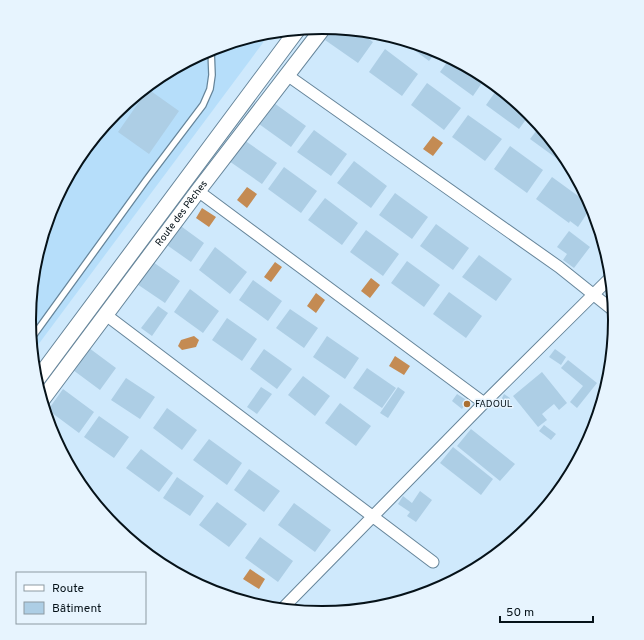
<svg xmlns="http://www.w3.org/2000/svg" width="644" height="640" viewBox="0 0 644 640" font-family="Overpass,sans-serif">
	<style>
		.built { fill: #b6defa }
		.water { fill: #c48b53 }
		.building { fill: #adcee5 }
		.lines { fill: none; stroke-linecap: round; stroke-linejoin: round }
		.service-casing { stroke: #66859a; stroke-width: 8 }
		.minor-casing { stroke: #66859a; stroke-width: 13 }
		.secondary-casing { stroke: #66859a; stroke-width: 17 }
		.service { stroke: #fff; stroke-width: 5.5 }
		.minor { stroke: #fff; stroke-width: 11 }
		.secondary { stroke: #fff; stroke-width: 15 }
		.poi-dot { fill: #ab6f31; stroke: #e7f4fe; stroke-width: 1.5 }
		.labels { text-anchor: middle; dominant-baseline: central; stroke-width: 3; stroke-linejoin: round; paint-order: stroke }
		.street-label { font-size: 10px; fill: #061219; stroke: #e7f4fe }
		.poi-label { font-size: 10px; fill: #061219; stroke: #e7f4fe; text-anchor: start }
		.rim { fill: none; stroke: #061219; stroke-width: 2 }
	</style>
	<rect width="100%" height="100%" fill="#cfe9fc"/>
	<path class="built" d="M 271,32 L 32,353 L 29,320 L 35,263 L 51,208 L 79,157 L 115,113 L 159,76 L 210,49 L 265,33 Z"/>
	<path class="water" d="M 433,136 L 443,143 L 433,156 L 423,149 Z
		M 247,187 L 257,194 L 247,208 L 237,200 Z
		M 202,208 L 216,217 L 209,227 L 196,218 Z
		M 275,262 L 282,267 L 271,282 L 264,277 Z
		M 371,278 L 380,285 L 370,298 L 361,291 Z
		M 316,293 L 325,300 L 316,313 L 307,306 Z
		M 194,336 L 199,340 L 196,347 L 182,350 L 178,346 L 181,340 Z
		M 395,356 L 410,366 L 404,375 L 389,366 Z
		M 250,569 L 265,579 L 259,589 L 243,579 Z"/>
	<path class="building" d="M 334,28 L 356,30 L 373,42 L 358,63 L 325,40 Z
		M 398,38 L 434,49 L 437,51 L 429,61 Z
		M 385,49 L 418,74 L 402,96 L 369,72 Z
		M 450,58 L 486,77 L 473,96 L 440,72 Z
		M 427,83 L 461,108 L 444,130 L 411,105 Z
		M 498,88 L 530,114 L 519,129 L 486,105 Z
		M 148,89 L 179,111 L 149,154 L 118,132 Z
		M 131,99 L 127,107 L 120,108 Z
		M 274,103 L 306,126 L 291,147 L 259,124 Z
		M 468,115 L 502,139 L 485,161 L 452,137 Z
		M 540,126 L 566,157 L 567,159 L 563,163 L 530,139 Z
		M 314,130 L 347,154 L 331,176 L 297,152 Z
		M 244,140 L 277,163 L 262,184 L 229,161 Z
		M 510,146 L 543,170 L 527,193 L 494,169 Z
		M 354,161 L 387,186 L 371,208 L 337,183 Z
		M 284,167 L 317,191 L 301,213 L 268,189 Z
		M 552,177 L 585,201 L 587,198 L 593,208 L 596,218 L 588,212 L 578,227 L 570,221 L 569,223 L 536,199 Z
		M 395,193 L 428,217 L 412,239 L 379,215 Z
		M 325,198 L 358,223 L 342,245 L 308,220 Z
		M 178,224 L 204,243 L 191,262 L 164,243 Z
		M 436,224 L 469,248 L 453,270 L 420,246 Z
		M 366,230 L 399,254 L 383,276 L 350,252 Z
		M 569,231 L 590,247 L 574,268 L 563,260 L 567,254 L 557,247 Z
		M 215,247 L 247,272 L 230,294 L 199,270 Z
		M 479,255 L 512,279 L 496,301 L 462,277 Z
		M 407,261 L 440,285 L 424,307 L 391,283 Z
		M 153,262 L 180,281 L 165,303 L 137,284 Z
		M 253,280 L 282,301 L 268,321 L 239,300 Z
		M 190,289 L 219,311 L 203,333 L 174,312 Z
		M 449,292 L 482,316 L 466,338 L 433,314 Z
		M 158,306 L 168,313 L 152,336 L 141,328 Z
		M 290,309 L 318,328 L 304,348 L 276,328 Z
		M 227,318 L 257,339 L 242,361 L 212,340 Z
		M 327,336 L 359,358 L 345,379 L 313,357 Z
		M 89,348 L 116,368 L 100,390 L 73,370 Z
		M 264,349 L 292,369 L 277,389 L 250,369 Z
		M 555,349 L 566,357 L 561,365 L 549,357 Z
		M 568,360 L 597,383 L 577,408 L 570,402 L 583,386 L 561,368 Z
		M 367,368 L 396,388 L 382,408 L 353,388 Z
		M 542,372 L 567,403 L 559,410 L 554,404 L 542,414 L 547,420 L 538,427 L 513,396 Z
		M 303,376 L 330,396 L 315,416 L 288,395 Z
		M 126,378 L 155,397 L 140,419 L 111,400 Z
		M 261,387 L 272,394 L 257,414 L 247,407 Z
		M 398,387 L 405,392 L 388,418 L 380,413 Z
		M 63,389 L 94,412 L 79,433 L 48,410 Z
		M 457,394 L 468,401 L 462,409 L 452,401 Z
		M 504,394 L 510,398 L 507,404 L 501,400 Z
		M 340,403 L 371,426 L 356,446 L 325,423 Z
		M 167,408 L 197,430 L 182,450 L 153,428 Z
		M 99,416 L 129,437 L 114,458 L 84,437 Z
		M 544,425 L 556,434 L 551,440 L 539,431 Z
		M 471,429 L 515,464 L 500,481 L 457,446 Z
		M 209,439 L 242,463 L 227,485 L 193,460 Z
		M 453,447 L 493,479 L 481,495 L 440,463 Z
		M 141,449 L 173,473 L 159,492 L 126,468 Z
		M 249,469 L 280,491 L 264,512 L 234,490 Z
		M 177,477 L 204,496 L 190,516 L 163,498 Z
		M 420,491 L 432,500 L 416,522 L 407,516 L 410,512 L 398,504 L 403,496 L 412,503 Z
		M 217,502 L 247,524 L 229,547 L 199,525 Z
		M 294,503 L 331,530 L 315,552 L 278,525 Z
		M 260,537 L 293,561 L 278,582 L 245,558 Z"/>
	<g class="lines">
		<defs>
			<path id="service" d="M 31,339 L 147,179 L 203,105 L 210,89 L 212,75 L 211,49"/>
			<path id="minor" d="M 287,75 L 559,267 L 614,311
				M 198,191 L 484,403
				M 106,315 L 433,562
				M 282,609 L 484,403 L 611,277"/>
			<g id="secondary">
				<path d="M 36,381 L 298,29"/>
				<path id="s1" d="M 42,400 L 198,191 L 324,27"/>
			</g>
		</defs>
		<use href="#service" class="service-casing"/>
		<use href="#minor" class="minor-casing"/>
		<use href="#secondary" class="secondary-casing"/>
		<use href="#service" class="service"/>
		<use href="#minor" class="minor"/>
		<use href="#secondary" class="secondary"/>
	</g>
	<circle class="poi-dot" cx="467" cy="404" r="4"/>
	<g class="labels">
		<g class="street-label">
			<text stroke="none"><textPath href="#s1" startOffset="233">Route des Pêches</textPath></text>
		</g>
		<g class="poi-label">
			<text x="475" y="404">FADOUL</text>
		</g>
	</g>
	<path d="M0 0H644V640H0ZM36 320a286 286 0 1 1 572 0a286 286 0 1 1-572 0Z" fill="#e7f4fe" fill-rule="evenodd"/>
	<path class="rim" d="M36 320a286 286 0 1 1 572 0a286 286 0 1 1-572 0Z"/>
	<rect x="16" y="572" width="130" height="52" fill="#e7f4fe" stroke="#8d9aa2"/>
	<rect x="24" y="585" width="20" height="6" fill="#ffffff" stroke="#8d9aa2"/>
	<text x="52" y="592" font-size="12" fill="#061219">Route</text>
	<rect x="24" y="602" width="20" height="12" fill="#adcee5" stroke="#8d9aa2"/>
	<text x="52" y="612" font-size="12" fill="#061219">Bâtiment</text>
	<path d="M500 616v6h93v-6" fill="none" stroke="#061219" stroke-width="2"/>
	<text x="506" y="616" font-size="12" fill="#061219" stroke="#e7f4fe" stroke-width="3" paint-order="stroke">50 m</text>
</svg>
